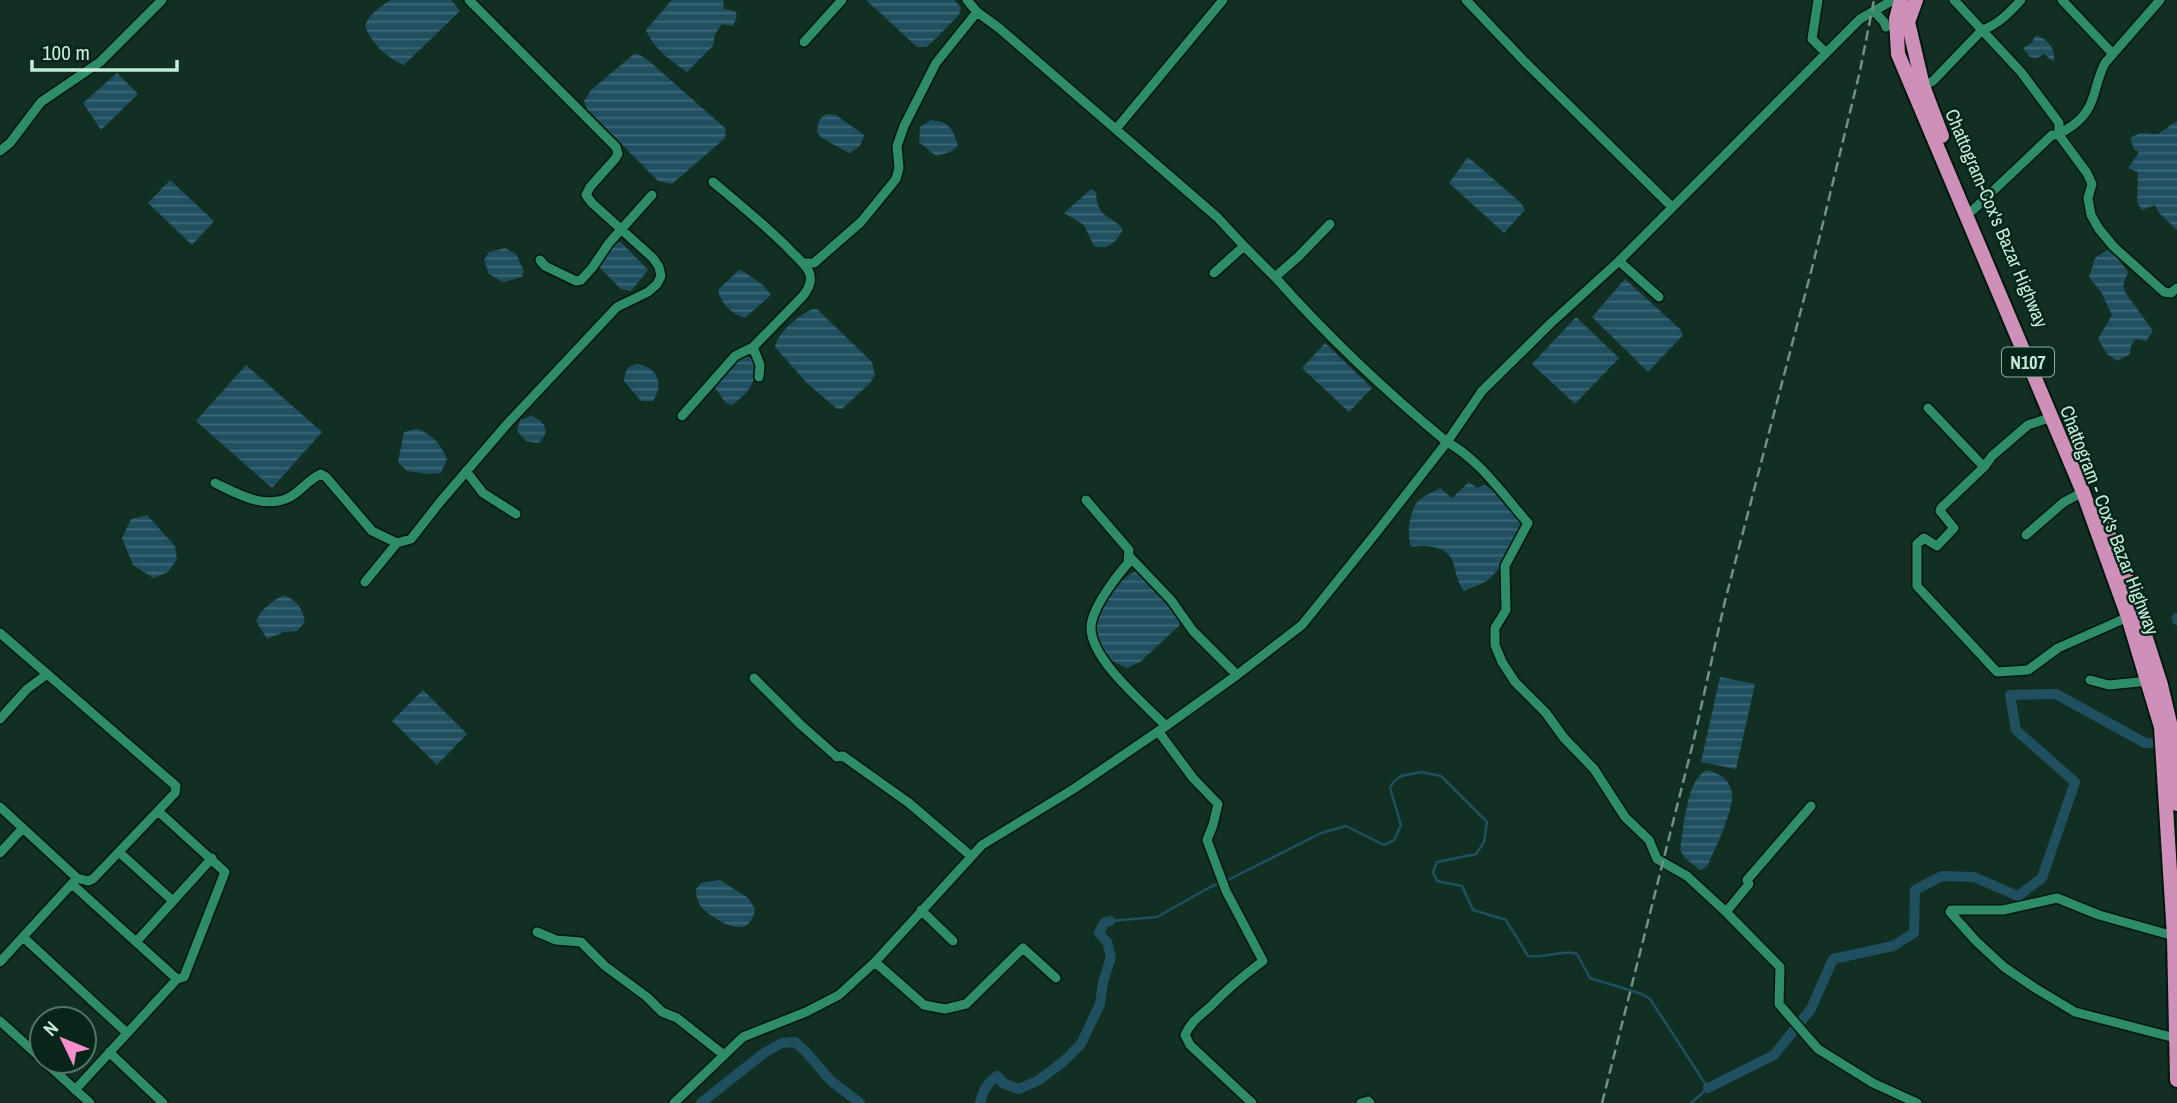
<svg xmlns="http://www.w3.org/2000/svg" width="2177" height="1103" viewBox="0 0 2177 1103" font-family="'Archivo Narrow',sans-serif">
	<style>
		.water { fill: url(#water-rules) }
		.lines { fill: none; stroke-linecap: round; stroke-linejoin: round }
		.stream { stroke: #204f60; stroke-width: 2.5 }
		.canal { stroke: #204f60; stroke-width: 10 }
		.minor-casing { stroke: #00170c; stroke-width: 12 }
		.trunk-casing { stroke: #00170c; stroke-width: 18 }
		.minor { stroke: #2f8c69; stroke-width: 9 }
		.trunk { stroke: #ce8fb8; stroke-width: 14 }
		.rail { stroke: #709484; stroke-width: 2.5; stroke-dasharray: 10 5; stroke-linecap: butt }
		.labels { text-anchor: middle; dominant-baseline: central; stroke-width: 5; stroke-linejoin: round; paint-order: stroke }
		.shield { fill: #08251a; stroke: #8cb2a0; stroke-width: 2 }
		.shield-label { font-size: 18px; font-weight: bold; fill: #c4eeda }
		.street-label { font-size: 19px; fill: #c4eeda; stroke: #08251a }
	</style>
	<defs>
		<pattern id="water-rules" width="6" height="5" patternUnits="userSpaceOnUse" patternTransform="scale(1.75)"><rect width="6" height="5" fill="#204f60"/><path d="M0 2.5h6" fill="none" stroke="#3f6976"/></pattern>
	</defs>
	<rect width="100%" height="100%" fill="#122f23"/>
	<path class="water" d="M 391,0 L 451,0 L 460,11 L 404,65 C 388,59 370,42 365,25 C 371,13 379,7 391,0 Z
		M 672,0 L 723,0 L 724,9 L 735,11 L 737,16 L 733,26 L 722,24 L 715,34 L 713,46 L 687,72 C 671,61 653,48 646,30 Z
		M 866,0 L 954,0 L 961,8 L 959,15 L 927,47 L 917,47 Z
		M 2038,36 C 2050,41 2055,49 2054,62 L 2044,54 L 2037,58 L 2030,57 L 2023,48 L 2033,42 L 2034,37 Z
		M 634,54 L 638,54 L 649,61 L 726,129 L 725,138 L 672,184 L 658,181 L 587,109 L 584,101 L 591,90 Z
		M 117,73 L 138,94 L 101,130 L 83,103 Z
		M 828,114 L 836,115 L 864,135 C 862,145 858,149 849,153 L 822,138 L 817,132 C 818,124 819,116 828,114 Z
		M 931,120 C 950,122 953,129 958,146 L 950,152 L 936,156 L 919,142 L 920,127 Z
		M 2177,121 L 2177,230 L 2159,213 L 2155,205 L 2142,210 L 2137,202 L 2138,172 L 2128,168 L 2139,152 L 2134,149 L 2130,138 L 2140,133 L 2158,134 Z
		M 1468,157 L 1521,203 L 1525,210 L 1504,233 L 1449,183 Z
		M 170,180 L 214,221 L 192,245 L 148,203 Z
		M 1091,189 L 1096,192 C 1097,219 1109,213 1123,229 C 1117,241 1109,251 1094,246 L 1084,225 L 1064,213 Z
		M 617,242 L 621,242 L 648,270 L 631,291 L 621,289 L 597,265 L 599,258 Z
		M 505,248 L 516,254 L 524,271 L 522,277 L 503,282 L 489,274 L 484,260 L 489,252 Z
		M 2107,250 L 2114,253 L 2128,272 L 2123,286 L 2125,292 L 2153,331 L 2146,341 L 2136,339 L 2131,346 L 2130,354 L 2117,361 L 2107,354 L 2098,339 L 2112,315 L 2101,292 L 2089,277 L 2095,258 Z
		M 741,270 L 763,285 L 771,295 L 745,318 C 732,314 721,304 718,290 L 738,271 Z
		M 1625,279 L 1681,330 L 1683,335 L 1648,372 L 1592,317 Z
		M 813,309 L 817,309 L 872,362 L 875,375 L 870,383 L 842,409 L 837,409 L 807,383 L 775,347 C 777,333 800,314 813,309 Z
		M 1576,317 L 1619,358 L 1575,404 L 1532,364 Z
		M 1325,343 L 1372,388 L 1349,412 L 1302,368 Z
		M 743,355 L 749,357 L 756,364 C 755,385 748,393 732,405 L 726,403 L 715,388 C 718,376 732,363 743,355 Z
		M 637,364 C 657,367 665,384 653,401 L 641,401 L 624,381 C 625,371 627,366 637,364 Z
		M 246,365 L 322,432 L 272,488 L 196,421 Z
		M 531,416 C 546,421 551,433 538,443 L 526,441 L 517,431 L 520,420 Z
		M 417,429 C 433,435 440,443 447,459 L 441,473 L 430,474 L 407,471 L 398,462 L 404,432 Z
		M 1469,482 L 1477,488 L 1484,485 C 1494,489 1500,498 1507,506 C 1511,511 1519,518 1520,524 C 1523,536 1498,572 1489,579 C 1481,585 1472,587 1464,591 C 1457,581 1457,576 1454,565 C 1450,547 1428,544 1412,547 C 1405,536 1410,508 1420,499 C 1425,495 1434,492 1440,488 L 1452,498 Z
		M 147,515 L 175,546 L 177,559 L 168,572 L 153,578 L 133,565 L 122,538 L 131,519 Z
		M 1140,570 L 1171,604 L 1181,620 L 1179,626 L 1140,662 L 1127,668 C 1115,663 1101,655 1097,643 C 1089,622 1118,574 1140,570 Z
		M 284,595 C 297,601 302,607 305,622 L 297,631 L 284,632 L 267,639 L 256,621 C 262,608 272,601 284,595 Z
		M 1720,677 L 1755,684 L 1736,769 L 1701,762 Z
		M 423,690 L 467,734 L 437,765 L 392,721 Z
		M 1708,770 C 1718,773 1729,779 1732,792 C 1735,808 1714,851 1707,867 L 1700,870 L 1685,858 L 1680,850 C 1684,829 1686,777 1708,770 Z
		M 720,880 L 748,898 L 755,909 C 751,937 728,927 712,916 C 708,913 703,910 700,905 C 697,900 696,895 696,889 L 701,883 Z"/>
	<g class="lines">
		<path class="stream" d="M 1110,921 L 1157,917 L 1212,886 L 1230,879 L 1321,833 L 1346,826 L 1384,845 L 1394,840 L 1401,825 L 1390,788 L 1394,781 L 1401,776 L 1421,772 L 1441,776 L 1487,822 L 1484,842 L 1476,854 L 1437,862 L 1433,872 L 1437,881 L 1462,886 L 1473,910 L 1506,920 L 1528,956 C 1545,959 1561,949 1577,954 L 1590,978 L 1642,994 L 1650,999 L 1708,1088 L 1691,1103"/>
		<path class="canal" d="M 2177,618 L 2177,620
			M 1708,1088 L 1774,1055 L 1811,1009 L 1833,959 L 1893,946 L 1914,933 L 1915,890 L 1942,876 L 1974,877 L 2018,896 L 2042,878 L 2075,782 L 2016,730 L 2010,695 L 2056,694 L 2145,743 L 2168,744
			M 701,1103 L 764,1053 L 782,1043 L 795,1042 L 806,1052 L 831,1081 L 860,1103
			M 980,1103 C 983,1091 987,1083 997,1076 L 1003,1083 L 1019,1089 L 1039,1080 L 1064,1061 L 1081,1044 L 1100,1004 L 1103,982 L 1111,957 L 1107,942 L 1099,933 L 1104,923 L 1110,921"/>
		<defs>
			<path id="minor" d="M 1466,0 L 1525,62 L 1672,207
				M 1818,0 L 1812,39 L 1826,53
				M 1954,0 L 2021,72 L 2059,123 L 2059,135 L 2087,173 L 2092,184 L 2088,198 L 2091,215 L 2099,229 L 2114,247 L 2164,292 L 2171,293 L 2177,288
				M 2062,0 L 2113,54
				M 1874,11 L 1884,22 L 1886,27
				M 977,12 L 999,28 L 1217,217 L 1244,246
				M 804,42 L 842,0
				M 1923,86 L 1933,81 L 1982,30 C 1998,25 2010,12 2021,0
				M 1116,129 L 1223,0
				M 0,151 L 10,143 L 41,102 L 100,62 L 162,0
				M 1973,210 L 2052,135 C 2061,135 2065,130 2072,126 C 2098,107 2092,88 2105,63 L 2160,0
				M 540,260 L 545,266 L 576,281 L 581,280 L 592,268 L 609,243 L 652,195
				M 1619,261 L 1659,297
				M 803,263 L 814,263 L 861,222 L 896,179 L 899,168 L 897,146 L 904,126 L 936,63 L 977,12 L 967,0
				M 1214,273 L 1244,246 L 1275,277
				M 753,347 L 760,365 L 759,377
				M 1928,408 L 1984,467
				M 682,416 L 735,356 L 753,347 L 802,297 C 808,290 813,281 809,272 C 804,262 794,255 787,247 C 764,224 738,203 713,182
				M 2052,417 L 2028,425 L 1992,456 L 1984,467 L 1941,508 L 1940,511 L 1954,528 L 1937,546 L 1924,538 L 1917,544 L 1917,586 L 1997,672 L 2028,670 L 2058,648 L 2128,617
				M 466,471 L 483,493 L 516,514
				M 215,483 C 238,494 265,510 290,497 C 301,491 309,479 321,474 L 326,477 L 372,531 L 397,543 L 411,539 L 440,502 L 508,423 L 617,307 L 648,292 L 657,284 L 661,276 L 659,267 L 653,258 L 592,203 L 586,195 L 590,187 L 615,159 L 618,154 L 616,147 L 469,0
				M 2026,535 L 2064,502 L 2083,492
				M 1129,556 L 1171,600 L 1193,631 L 1237,675
				M 365,582 L 397,543
				M 0,633 L 176,786 L 175,793 L 93,879 L 88,881 L 77,878
				M 754,678 L 801,725 L 835,755 L 837,757 L 843,756 L 909,803 L 971,856
				M 2090,680 L 2109,685 L 2148,681
				M 0,719 L 27,689 L 46,675
				M 1166,726 L 1237,675 L 1302,625 L 1376,533 L 1447,442 C 1384,390 1329,338 1275,277 L 1299,256 L 1330,224
				M 1158,731 L 1193,778 L 1218,804 L 1213,825 L 1207,840 L 1226,891 L 1263,961 C 1244,975 1227,989 1211,1006 C 1200,1016 1191,1021 1185,1035 L 1190,1045 L 1252,1103
				M 1811,806 L 1747,880 L 1749,884 L 1726,912 L 1780,967 L 1779,1004 L 1818,1049 L 1873,1083 L 1917,1103
				M 0,807 L 77,878 L 0,962
				M 119,852 L 173,901
				M 0,853 L 23,828
				M 72,884 L 177,979 L 184,977 L 225,872 L 158,811
				M 921,910 L 953,941
				M 1726,912 L 1687,876 L 1657,859 L 1649,840 L 1625,817 L 1594,769 L 1564,738 L 1546,713 L 1515,682 L 1502,662 L 1495,645 L 1495,628 L 1506,610 L 1505,566 L 1528,523 C 1504,496 1480,460 1447,442 L 1482,391 L 1551,323 L 1619,261 L 1860,19 L 1893,0
				M 537,932 L 556,940 L 581,942 L 605,966 L 647,997 L 662,1012 L 677,1018 L 724,1055
				M 2174,936 L 2099,915 L 2057,898 L 2003,910 L 1951,910 L 1950,912 L 1976,941 L 2004,967 L 2035,988 L 2075,1012 L 2175,1038
				M 23,937 L 127,1033
				M 136,942 L 212,858
				M 875,962 L 924,1005 L 945,1009 L 966,1004 L 1023,948 L 1056,978
				M 0,1021 L 42,1059
				M 109,1052 L 163,1103
				M 44,1061 L 90,1103
				M 75,1090 L 177,979
				M 674,1103 L 743,1037 L 806,1012 L 839,995 L 875,962 L 982,845 L 1075,788 L 1166,726 C 1145,704 1091,660 1091,628 C 1091,609 1116,577 1128,563 L 1129,550 L 1086,500
				M 1361,1103 L 1368,1101 L 1370,1103"/>
			<path id="trunk" d="M 1901,0 L 1896,19 L 1898,54 L 2083,492 L 2128,617 L 2161,727 L 2174,936 L 2177,1080
				M 1916,0 L 1908,22 L 1923,86 L 1942,136
				M 2103,520 L 2126,576 L 2161,685 L 2170,723 L 2177,804"/>
		</defs>
		<use href="#minor" class="minor-casing"/>
		<use href="#trunk" class="trunk-casing"/>
		<use href="#minor" class="minor"/>
		<use href="#trunk" class="trunk"/>
		<path class="rail" d="M 1602,1103 L 1693,743 L 1725,601 L 1813,264 L 1860,71 L 1874,0"/>
	</g>
	<g class="labels">
		<rect class="shield" x="2002" y="347.5" width="52" height="29" rx="5"/>
		<g class="shield-label">
			<text x="2028" y="362">N107</text>
		</g>
		<g class="street-label">
			<text transform="translate(1997 218) rotate(67)">Chattogram-Cox's Bazar Highway</text>
			<text transform="translate(2110 520) rotate(69)">Chattogram - Cox's Bazar Highway</text>
		</g>
	</g>
	<g transform="translate(63 1040) rotate(313)"><circle r="33" fill="#08251a" stroke="#537567" stroke-width="2"/>
	<path d="M0-5L12 26L0 18L-12 26Z" fill="#f790cd"/>
	<text y="-10" font-size="19" font-weight="bold" text-anchor="middle" fill="#c4eeda">N</text>
	</g>
	<path d="M32 60v10h145v-10" fill="none" stroke="#c4eeda" stroke-width="3.5"/>
	<text x="42" y="60" font-size="21" fill="#c4eeda" stroke="#08251a" stroke-width="5" paint-order="stroke">100 m</text>
</svg>
